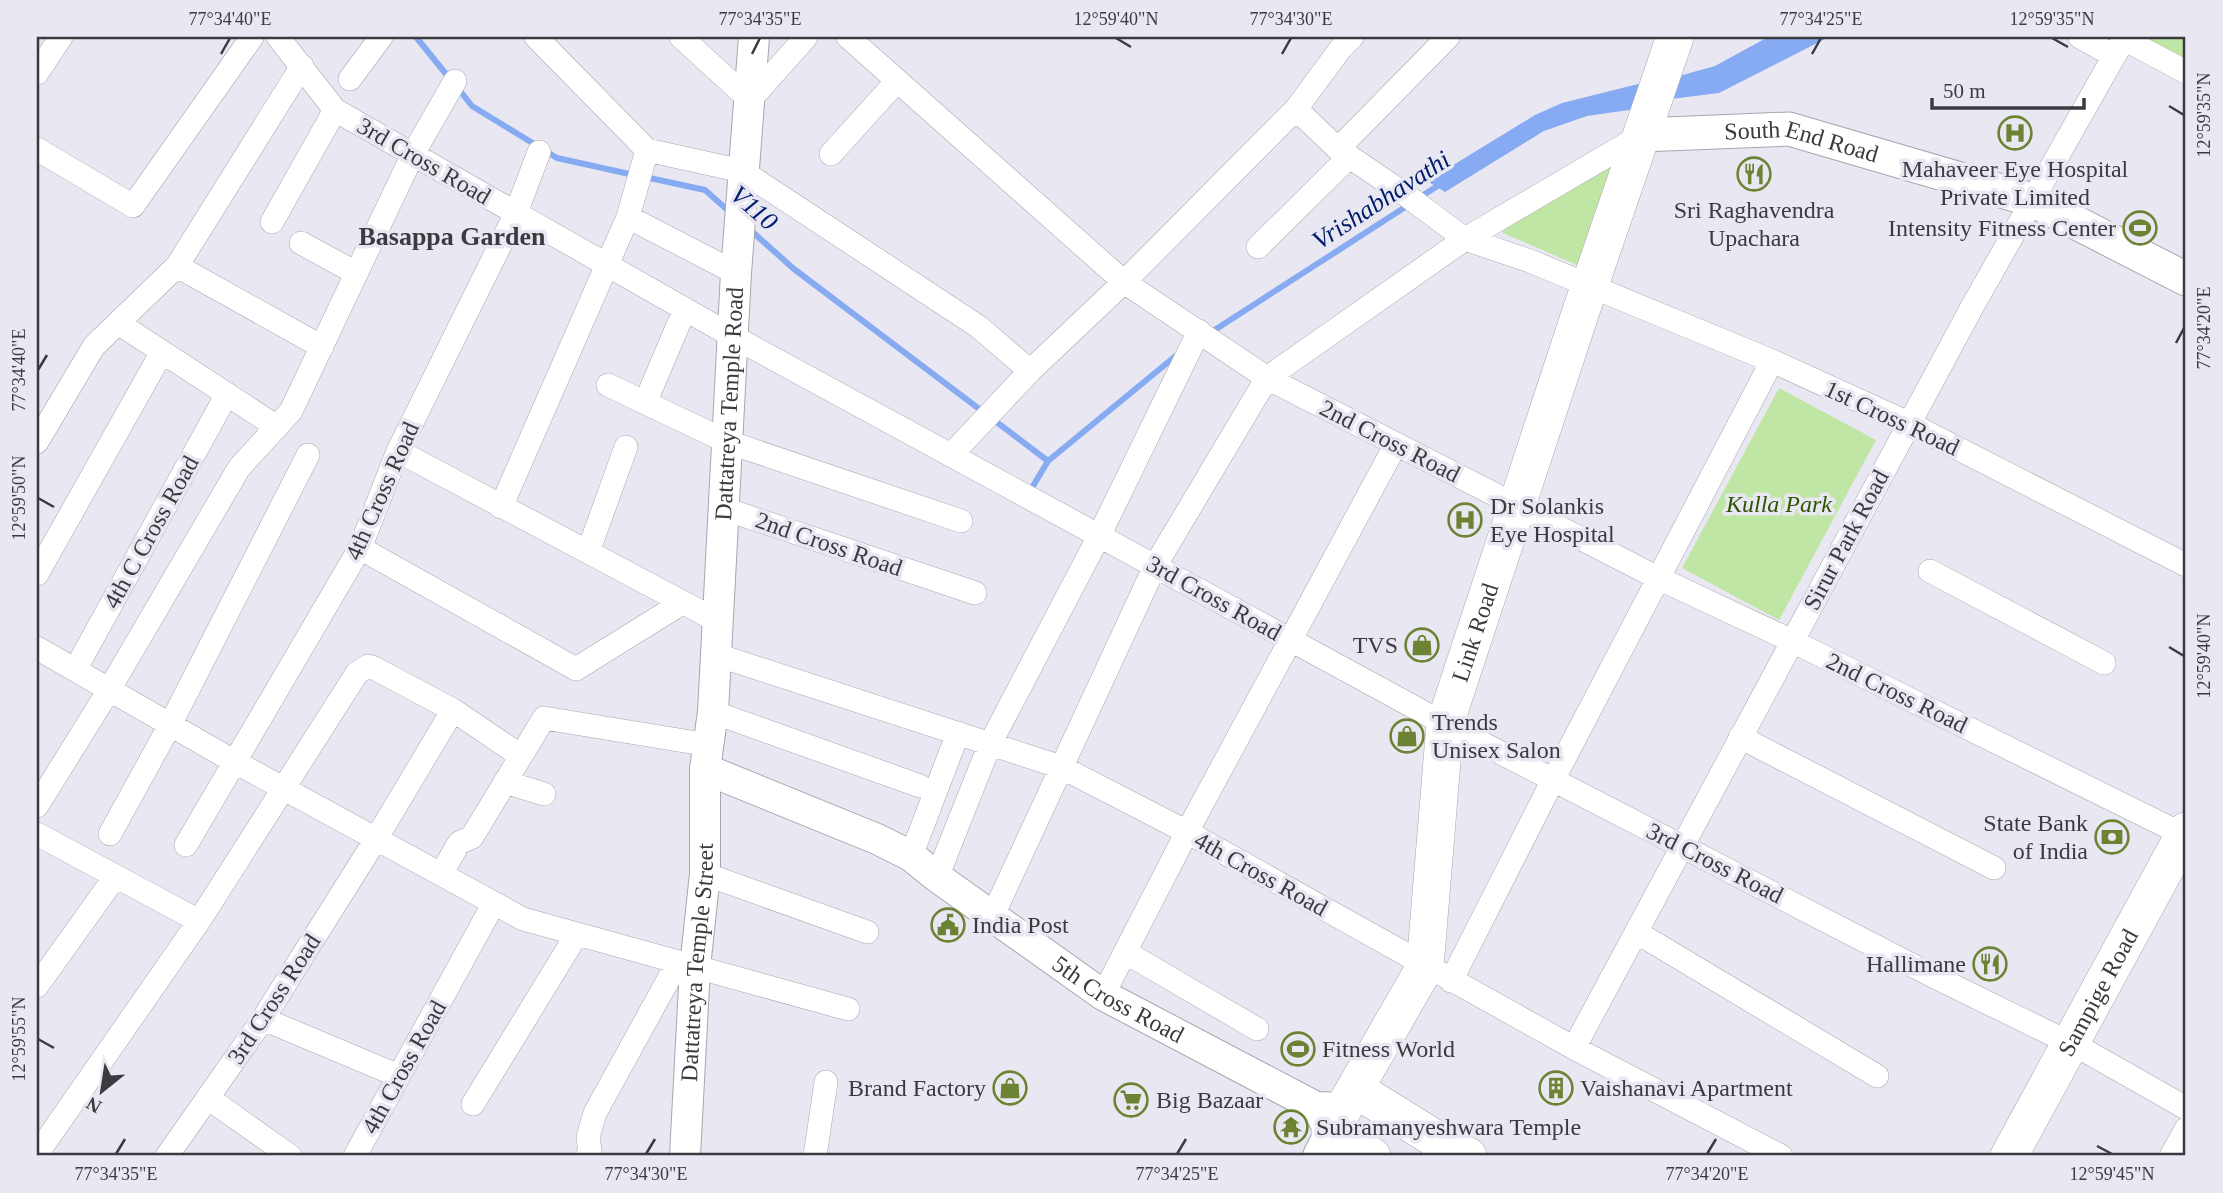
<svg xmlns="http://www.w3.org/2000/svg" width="2223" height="1193" viewBox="0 0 2223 1193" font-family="'Times New Roman',serif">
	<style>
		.green { fill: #bfe6a5 }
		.water { fill: #87abf3 }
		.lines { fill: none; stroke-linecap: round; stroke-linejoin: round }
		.stream { stroke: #87abf3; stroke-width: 6 }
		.minor-casing { stroke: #a7a6b0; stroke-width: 24 }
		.tertiary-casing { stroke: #a7a6b0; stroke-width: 32 }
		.secondary-casing { stroke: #a7a6b0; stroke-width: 35 }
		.primary-casing { stroke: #a7a6b0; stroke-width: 38 }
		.minor { stroke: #fff; stroke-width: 23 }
		.tertiary { stroke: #fff; stroke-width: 30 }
		.secondary { stroke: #fff; stroke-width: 33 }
		.primary { stroke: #fff; stroke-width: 37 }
		.ticks { fill: none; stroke: #3b3b3f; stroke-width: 2.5 }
		.labels { text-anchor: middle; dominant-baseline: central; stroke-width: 7; stroke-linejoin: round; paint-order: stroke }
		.street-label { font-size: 24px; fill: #3b3b3f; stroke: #e9e8f2 }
		.poi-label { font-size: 24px; fill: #3b3b3f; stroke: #e9e8f2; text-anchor: start }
		.park-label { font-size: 24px; font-style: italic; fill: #2f5501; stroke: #e9e8f2 }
		.water-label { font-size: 26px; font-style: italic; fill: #021d6e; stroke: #e9e8f2 }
		.neighbourhood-label { font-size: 26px; font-weight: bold; fill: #3b3b3f; stroke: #e9e8f2 }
		.neatline { fill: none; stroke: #3b3b3f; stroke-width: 2.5 }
		.ticks-label { font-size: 18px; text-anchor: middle; fill: #3b3b3f }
	</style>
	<rect width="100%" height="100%" fill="#e9e8f2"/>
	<path class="green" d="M 2150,37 L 2186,37 L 2186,64 L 2147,43 Z
		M 1620,153 L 1584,268 L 1501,232 Z
		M 1779,388 L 1876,440 L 1779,620 L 1682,568 Z"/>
	<path class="water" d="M 1768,37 L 1829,37 L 1719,93 L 1671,99 L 1679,76 L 1715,66 Z
		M 1646,82 L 1636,109 L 1587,116 L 1544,131 L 1445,192 L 1427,181 L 1535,115 L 1562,103 Z"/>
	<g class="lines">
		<path class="stream" d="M 416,37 L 450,79
			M 457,87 L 472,106 L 557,158 L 634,175
			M 645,177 L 705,190 L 732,214
			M 1419,198 L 1442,183
			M 748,228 L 794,269 L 1048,461
			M 1210,333 L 1410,204
			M 1033,486 L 1048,461 L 1178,354"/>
		<defs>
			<path id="minor" d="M 278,37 L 335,110 L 732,336 L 1445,724 L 1933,976 L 2084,1050 L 2186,1108
				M 536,37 L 647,150 L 628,217 L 736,273
				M 681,37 L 750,100 L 806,37
				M 848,37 L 1124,282 L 1267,378 L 1658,578 L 1792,641 L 2186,836
				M 2080,37 L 2114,56
				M 2124,39 L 2186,72
				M 37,73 L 61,37
				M 350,79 L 381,37
				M 1296,109 L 1341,48 L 1352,37
				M 37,149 L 133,206 L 252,37
				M 1338,149 L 1448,37
				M 647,150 L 742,171 L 979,327 L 1030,371
				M 831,154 L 897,81
				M 272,222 L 335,110
				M 301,243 L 356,273
				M 1258,247 L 1349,157
				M 177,266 L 322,347
				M 118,323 L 277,427
				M 608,385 L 728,442 L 961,521
				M 645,403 L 685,309
				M 37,442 L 94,346 L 177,266 L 302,66
				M 398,451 L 716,620
				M 952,454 L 1030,371 L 1124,282 L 1296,109 L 1338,149 L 1406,195 L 1465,239 L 1530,261 L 1772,361 L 1908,423 L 2186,565
				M 501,507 L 628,217
				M 722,508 L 975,593
				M 360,548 L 576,669 L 682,603
				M 588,552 L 626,447
				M 1930,571 L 2104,663
				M 37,574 L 162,352
				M 37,648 L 235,762 L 523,919 L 848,1009
				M 714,654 L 1061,767 L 1187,832 L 1574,1048 L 1781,1156
				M 75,670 L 227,394
				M 713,712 L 920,786
				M 1740,737 L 1994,868
				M 505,782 L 544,794
				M 37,806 L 109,690 L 239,468 L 291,411 L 413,154 L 455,81
				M 37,834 L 199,921
				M 110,834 L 170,725 L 308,455
				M 186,845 L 360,548 L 398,451 L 516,213 L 539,152
				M 911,856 L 958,733
				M 441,874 L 459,843 L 472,837 L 544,718 L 709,745
				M 705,874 L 867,932
				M 937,877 L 990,744 L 1099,536 L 1199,331
				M 992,917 L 1155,566 L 1267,378 L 1465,239 L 1642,135
				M 1636,932 L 1877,1076
				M 1125,952 L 1257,1029
				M 1451,981 L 1553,780 L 1772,361
				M 37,986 L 115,877
				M 1103,995 L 1187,832 L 1396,444
				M 263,1019 L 399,1076
				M 1574,1048 L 1972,307 L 2125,37
				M 208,1098 L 290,1156
				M 473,1104 L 577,934
				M 37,1154 L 199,921 L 357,673 L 368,666 L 374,668 L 453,710 L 521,756
				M 167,1156 L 263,1019 L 376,839 L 453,710
				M 355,1156 L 494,903
				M 587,1156 L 590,1151 L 588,1137 L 595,1113 L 678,962
				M 815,1156 L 826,1082
				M 2171,1156 L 2186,1129"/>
			<g id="tertiary">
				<path id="s1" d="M 705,769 L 877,839 L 911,856 L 937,877 L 1103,995 L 1316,1107 L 1344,1108"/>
				<path id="s2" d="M 685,1156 L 695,967 L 705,874 L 705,769 L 713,712 L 736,273 L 754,37"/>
				<path d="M 1318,1156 L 1330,1132 L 1320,1113"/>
			</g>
			<g id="secondary">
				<path id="s3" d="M 1642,135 L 1789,129 L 2032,200 L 2186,279"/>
			</g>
			<g id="primary">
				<path d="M 1355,1089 L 1434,1138 L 1468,1156"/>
				<path id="s4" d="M 1372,1156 L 1330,1132 L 1425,967 L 1445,724 L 1581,311 L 1675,37"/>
				<path id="s5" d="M 2009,1156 L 2186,831"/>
			</g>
		</defs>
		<use href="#minor" class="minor-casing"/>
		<use href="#tertiary" class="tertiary-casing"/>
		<use href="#secondary" class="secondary-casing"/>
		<use href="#primary" class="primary-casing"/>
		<use href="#minor" class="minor"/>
		<use href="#tertiary" class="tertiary"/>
		<use href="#secondary" class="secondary"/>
		<use href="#primary" class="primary"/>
	</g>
	<path class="ticks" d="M 1116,38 L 1131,47M 2052,38 L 2068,47M 221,54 L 230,38M 752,54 L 760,38M 1282,54 L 1291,38M 1812,54 L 1821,38M 2169,106 L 2184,115M 2176,343 L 2184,328M 38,370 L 47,355M 38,498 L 54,507M 2169,647 L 2184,656M 38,1039 L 54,1048M 2097,1146 L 2112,1154M 116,1154 L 125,1139M 646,1154 L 655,1139M 1177,1154 L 1186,1139M 1707,1154 L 1716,1139"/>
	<defs>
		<symbol id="hospital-ring" viewBox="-11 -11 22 22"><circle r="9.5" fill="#e9e8f2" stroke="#6c8334" stroke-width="1.5"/><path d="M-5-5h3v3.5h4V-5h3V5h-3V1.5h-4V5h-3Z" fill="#6c8334"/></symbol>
		<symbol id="restaurant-ring" viewBox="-11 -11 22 22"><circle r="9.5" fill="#e9e8f2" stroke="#6c8334" stroke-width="1.5"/><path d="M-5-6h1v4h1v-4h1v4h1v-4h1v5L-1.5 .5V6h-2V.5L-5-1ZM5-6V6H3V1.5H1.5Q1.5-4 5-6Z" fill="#6c8334"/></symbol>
		<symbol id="stadium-ring" viewBox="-11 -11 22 22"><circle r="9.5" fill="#e9e8f2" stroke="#6c8334" stroke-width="1.5"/><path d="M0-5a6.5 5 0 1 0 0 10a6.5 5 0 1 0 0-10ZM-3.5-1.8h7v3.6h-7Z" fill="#6c8334"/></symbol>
		<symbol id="shop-ring" viewBox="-11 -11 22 22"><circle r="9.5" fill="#e9e8f2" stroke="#6c8334" stroke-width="1.5"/><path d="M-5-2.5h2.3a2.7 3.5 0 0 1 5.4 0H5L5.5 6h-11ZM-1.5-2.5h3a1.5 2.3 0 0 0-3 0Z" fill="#6c8334"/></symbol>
		<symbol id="bank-ring" viewBox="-11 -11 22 22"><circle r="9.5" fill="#e9e8f2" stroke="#6c8334" stroke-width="1.5"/><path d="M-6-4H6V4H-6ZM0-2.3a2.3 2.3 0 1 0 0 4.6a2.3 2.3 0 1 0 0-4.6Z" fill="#6c8334"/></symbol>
		<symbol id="civic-ring" viewBox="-11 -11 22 22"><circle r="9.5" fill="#e9e8f2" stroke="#6c8334" stroke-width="1.5"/><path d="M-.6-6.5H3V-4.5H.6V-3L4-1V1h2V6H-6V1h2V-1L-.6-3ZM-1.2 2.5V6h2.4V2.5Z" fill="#6c8334"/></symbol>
		<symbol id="building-ring" viewBox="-11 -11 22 22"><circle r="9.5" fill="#e9e8f2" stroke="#6c8334" stroke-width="1.5"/><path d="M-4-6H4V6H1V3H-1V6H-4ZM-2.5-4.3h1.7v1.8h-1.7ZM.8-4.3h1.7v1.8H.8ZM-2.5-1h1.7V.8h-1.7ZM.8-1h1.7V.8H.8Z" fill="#6c8334"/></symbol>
		<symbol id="supermarket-ring" viewBox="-11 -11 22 22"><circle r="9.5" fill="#e9e8f2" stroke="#6c8334" stroke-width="1.5"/><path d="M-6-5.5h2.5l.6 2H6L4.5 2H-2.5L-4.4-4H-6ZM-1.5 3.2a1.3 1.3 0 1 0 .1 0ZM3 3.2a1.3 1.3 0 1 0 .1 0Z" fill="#6c8334"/></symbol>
		<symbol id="temple-ring" viewBox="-11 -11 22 22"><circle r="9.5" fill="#e9e8f2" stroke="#6c8334" stroke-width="1.5"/><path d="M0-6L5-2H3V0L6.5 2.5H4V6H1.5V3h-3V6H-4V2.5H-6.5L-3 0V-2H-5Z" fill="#6c8334"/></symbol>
	</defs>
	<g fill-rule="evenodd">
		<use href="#hospital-ring" x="1996" y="114" width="38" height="38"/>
		<use href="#restaurant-ring" x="1735" y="155" width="38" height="38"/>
		<use href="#stadium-ring" x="2121" y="209" width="38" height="38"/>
		<use href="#hospital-ring" x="1446" y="501" width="38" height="38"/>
		<use href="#shop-ring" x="1403" y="626" width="38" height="38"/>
		<use href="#shop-ring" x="1388" y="717" width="38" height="38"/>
		<use href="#bank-ring" x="2093" y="818" width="38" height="38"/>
		<use href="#civic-ring" x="929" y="906" width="38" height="38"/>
		<use href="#restaurant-ring" x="1971" y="945" width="38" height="38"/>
		<use href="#stadium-ring" x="1279" y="1030" width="38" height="38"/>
		<use href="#shop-ring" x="991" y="1069" width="38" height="38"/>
		<use href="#building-ring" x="1537" y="1069" width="38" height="38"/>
		<use href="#supermarket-ring" x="1112" y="1081" width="38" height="38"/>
		<use href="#temple-ring" x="1272" y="1108" width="38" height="38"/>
	</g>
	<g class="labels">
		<g class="street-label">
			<text stroke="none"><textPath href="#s3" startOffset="161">South End Road</textPath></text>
			<text transform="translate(424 161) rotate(30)">3rd Cross Road</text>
			<text stroke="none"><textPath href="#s2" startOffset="754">Dattatreya Temple Road</textPath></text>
			<text transform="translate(1892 418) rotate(25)">1st Cross Road</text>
			<text transform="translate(1390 441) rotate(27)">2nd Cross Road</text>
			<text transform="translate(382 491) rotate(-66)">4th Cross Road</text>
			<text transform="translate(151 532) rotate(-61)">4th C Cross Road</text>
			<text transform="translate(1846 540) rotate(-62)">Sirur Park Road</text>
			<text transform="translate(829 544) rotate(19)">2nd Cross Road</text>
			<text transform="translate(1214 598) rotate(29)">3rd Cross Road</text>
			<text stroke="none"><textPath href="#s4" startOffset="579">Link Road</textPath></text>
			<text transform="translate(1897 693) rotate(26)">2nd Cross Road</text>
			<text transform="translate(1715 863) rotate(27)">3rd Cross Road</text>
			<text transform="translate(1261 874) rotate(29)">4th Cross Road</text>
			<text stroke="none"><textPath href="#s2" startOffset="194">Dattatreya Temple Street</textPath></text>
			<text stroke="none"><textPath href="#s5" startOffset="186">Sampige Road</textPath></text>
			<text transform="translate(274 999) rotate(-57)">3rd Cross Road</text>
			<text stroke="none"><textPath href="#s1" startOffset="476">5th Cross Road</textPath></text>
			<text transform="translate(404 1067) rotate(-61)">4th Cross Road</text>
		</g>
		<g class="poi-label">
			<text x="2015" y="169" text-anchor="middle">Mahaveer Eye Hospital<tspan x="2015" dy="28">Private Limited</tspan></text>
			<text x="1754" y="210" text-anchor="middle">Sri Raghavendra<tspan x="1754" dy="28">Upachara</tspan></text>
			<text x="2116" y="228" text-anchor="end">Intensity Fitness Center</text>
			<text x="1490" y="506">Dr Solankis<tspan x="1490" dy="28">Eye Hospital</tspan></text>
			<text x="1398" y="645" text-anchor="end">TVS</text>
			<text x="1432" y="722">Trends<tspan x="1432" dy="28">Unisex Salon</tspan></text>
			<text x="2088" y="823" text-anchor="end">State Bank<tspan x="2088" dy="28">of India</tspan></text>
			<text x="972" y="925">India Post</text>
			<text x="1966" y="964" text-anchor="end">Hallimane</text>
			<text x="1322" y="1049">Fitness World</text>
			<text x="986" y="1088" text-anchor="end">Brand Factory</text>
			<text x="1580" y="1088">Vaishanavi Apartment</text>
			<text x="1156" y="1100">Big Bazaar</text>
			<text x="1316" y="1127">Subramanyeshwara Temple</text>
		</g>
		<g class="park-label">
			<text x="1779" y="504">Kulla Park</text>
		</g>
		<g class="water-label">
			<text transform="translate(1381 200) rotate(-33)">Vrishabhavathi</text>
			<text transform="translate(754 208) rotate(41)">V110</text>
		</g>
		<g class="neighbourhood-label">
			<text x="452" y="236">Basappa Garden</text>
		</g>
	</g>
	<rect width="2223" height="1193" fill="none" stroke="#e9e8f2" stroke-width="77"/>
	<g transform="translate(102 1091) rotate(210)" stroke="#e9e8f2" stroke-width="5" paint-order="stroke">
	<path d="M0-5L12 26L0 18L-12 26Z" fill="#3b3b3f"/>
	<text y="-10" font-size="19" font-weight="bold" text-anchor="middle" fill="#3b3b3f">N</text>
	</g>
	<path d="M1932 98v10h152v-10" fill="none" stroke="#3b3b3f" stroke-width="3.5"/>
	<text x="1943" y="98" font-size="21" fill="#3b3b3f" stroke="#e9e8f2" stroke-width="5" paint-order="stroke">50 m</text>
	<rect x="38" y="38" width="2146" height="1116" class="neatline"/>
	<g class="ticks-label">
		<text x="230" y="25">77°34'40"E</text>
		<text x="760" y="25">77°34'35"E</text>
		<text x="1116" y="25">12°59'40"N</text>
		<text x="1291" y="25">77°34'30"E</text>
		<text x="1821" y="25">77°34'25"E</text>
		<text x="2052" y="25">12°59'35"N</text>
		<text transform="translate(2204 115) rotate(-90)" y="6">12°59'35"N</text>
		<text transform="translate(2204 328) rotate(-90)" y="6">77°34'20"E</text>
		<text transform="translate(19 370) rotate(-90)" y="6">77°34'40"E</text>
		<text transform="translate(19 498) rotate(-90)" y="6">12°59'50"N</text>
		<text transform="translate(2204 656) rotate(-90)" y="6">12°59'40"N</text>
		<text transform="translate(19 1039) rotate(-90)" y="6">12°59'55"N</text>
		<text x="116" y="1180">77°34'35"E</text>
		<text x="646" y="1180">77°34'30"E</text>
		<text x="1177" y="1180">77°34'25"E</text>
		<text x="1707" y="1180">77°34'20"E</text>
		<text x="2112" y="1180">12°59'45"N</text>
	</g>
</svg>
